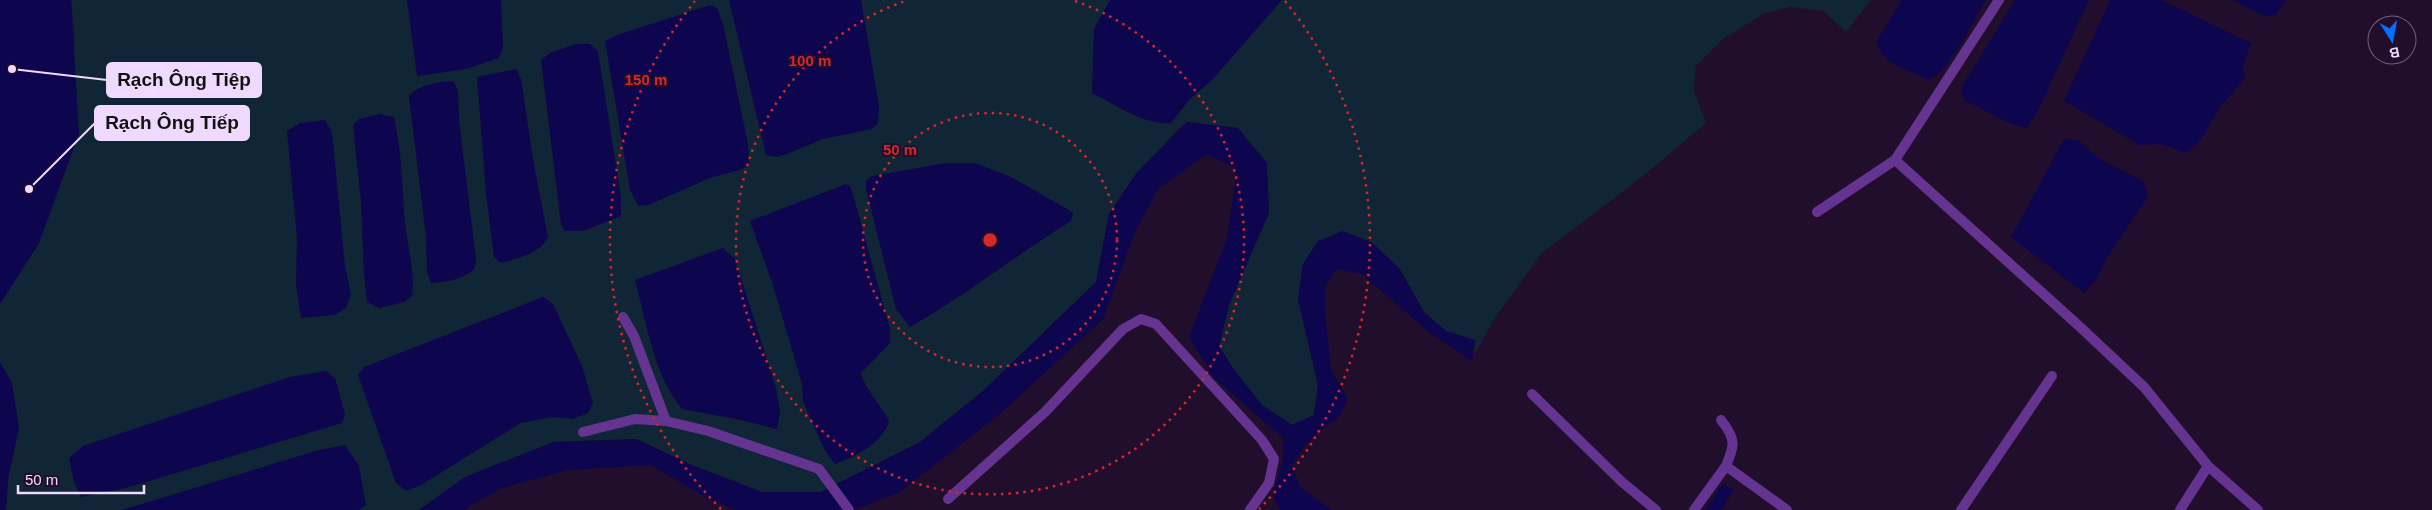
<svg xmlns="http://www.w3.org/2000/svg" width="2432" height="510" viewBox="0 0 2432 510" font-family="Arial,sans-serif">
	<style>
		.green { fill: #102536 }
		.water { fill: #0d054e }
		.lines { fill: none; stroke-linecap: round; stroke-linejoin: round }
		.lane { stroke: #643490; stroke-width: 10 }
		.street { stroke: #643490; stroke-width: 10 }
		.ring { fill: none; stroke: #d62828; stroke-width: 2.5; stroke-dasharray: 2.5 5 }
		.centre { fill: #d62828; stroke: #210e2c; stroke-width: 2.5 }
		.ring-label { font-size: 15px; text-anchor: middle; font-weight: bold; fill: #d62828; stroke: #210e2c; stroke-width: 4; stroke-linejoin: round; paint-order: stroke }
		.leader { fill: none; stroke: #f0d9ff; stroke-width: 2 }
		.callout-dot { fill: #f0d9ff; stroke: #210e2c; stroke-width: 2 }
		.callout { fill: #f0d9ff; stroke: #f0d9ff; stroke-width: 2 }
		.callout-label { font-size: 19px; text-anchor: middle; font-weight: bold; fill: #111 }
	</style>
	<rect width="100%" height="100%" fill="#210e2c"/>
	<path class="green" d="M 71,0 L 1871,0 L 1846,32 L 1823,11 L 1791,7 L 1765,13 L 1723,39 L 1696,66 L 1694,91 L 1706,123 L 1647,173 L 1542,253 L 1495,318 L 1476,352 L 1474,351 L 1475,340 L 1446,331 L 1424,312 L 1399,268 L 1371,242 L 1298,299 L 1318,385 L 1314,415 L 1292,425 L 1262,405 L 1234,371 L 1219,346 L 1229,305 L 1246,264 L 1238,128 L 1187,122 L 1174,133 L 1109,214 L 1096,282 L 984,390 L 920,442 L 821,492 L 762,492 L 694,466 L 636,439 L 554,442 L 465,477 L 419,510 L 6,510 L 8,479 L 0,364 L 0,304 L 39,243 L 75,41 Z"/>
	<path class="water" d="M 0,0 L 71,0 L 79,134 L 39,243 L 0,304 Z
		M 407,0 L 501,0 L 503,48 L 499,58 L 466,69 L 417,76 Z
		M 729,0 L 861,0 L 879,106 L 878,123 L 872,129 L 823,139 L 787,154 L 775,157 L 766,155 Z
		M 1110,0 L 1282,0 L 1212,80 L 1189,100 L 1171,123 C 1143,125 1116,105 1092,93 L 1094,29 Z
		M 1902,0 L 1986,0 C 1971,24 1953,67 1929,80 C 1908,68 1885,67 1876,42 Z
		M 2015,0 L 2089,0 L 2038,111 L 2026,128 L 2009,123 L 1964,100 L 1961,88 Z
		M 2110,0 L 2161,0 L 2251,43 L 2243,67 L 2245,79 L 2223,103 L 2199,142 L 2186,153 L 2162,144 L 2140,145 L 2064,101 Z
		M 2232,0 L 2287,0 L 2276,14 L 2266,17 Z
		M 710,5 L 717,8 L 723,24 L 748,144 L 749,165 L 740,170 L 710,178 L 648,205 L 638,206 L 630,190 L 605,41 L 617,35 Z
		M 576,44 L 590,44 L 598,51 L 621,197 L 621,216 L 583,231 L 565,231 L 561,224 L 541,60 L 550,53 Z
		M 516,69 L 521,79 L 534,165 L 548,237 C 540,254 518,258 501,263 L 494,257 L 486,193 L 477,77 Z
		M 453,81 L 458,90 L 459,120 L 476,259 L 474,270 L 462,277 L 450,281 L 431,283 L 427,272 L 426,237 L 409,96 C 419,84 439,82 453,81 Z
		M 379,114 L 394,117 C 402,152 402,188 405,224 C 408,248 415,272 412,296 L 404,302 L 379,308 L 367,302 L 364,273 L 361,202 L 353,125 L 359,119 Z
		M 325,120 L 332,132 L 345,266 L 351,294 L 346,308 L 335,315 L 301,318 L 296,285 L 297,238 L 287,131 L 300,123 Z
		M 1187,122 L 1238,128 L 1267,163 L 1269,213 L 1229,305 L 1219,346 L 1235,371 L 1262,405 L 1292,425 L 1314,415 L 1318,385 L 1298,299 L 1303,264 L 1318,241 L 1343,231 L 1371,242 L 1399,268 L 1424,312 L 1446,331 L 1475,340 L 1472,361 L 1430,333 L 1362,274 L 1337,269 L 1325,286 L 1325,314 L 1331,370 L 1348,399 L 1338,418 L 1317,432 L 1301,451 L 1292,467 L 1301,488 L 1332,510 L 1280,510 L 1273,495 L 1283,460 L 1283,438 L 1214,378 L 1189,337 L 1227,238 L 1237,169 L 1207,154 L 1158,189 L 1135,232 L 1103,319 L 1000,414 L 898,493 L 854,510 L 736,510 L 707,498 L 651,465 L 568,470 L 499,489 L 464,510 L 419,510 L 465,477 L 554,442 L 636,439 L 694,466 L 762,492 L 821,492 L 920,442 L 984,390 L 1096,282 L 1109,214 L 1137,172 Z
		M 2064,139 L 2078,140 L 2100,159 L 2143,181 L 2148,197 L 2108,256 L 2097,279 L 2084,293 L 2011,237 Z
		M 947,163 L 975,163 L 1011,177 L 1069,210 L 1073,213 L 1071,221 C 1016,255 966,295 910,327 L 896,309 L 866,189 L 866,181 L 872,176 Z
		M 846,184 L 850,186 L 854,198 L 890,329 L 890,343 L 861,373 C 864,388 881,405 889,421 C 883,443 855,457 835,464 L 824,449 L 803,401 L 802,384 L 773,285 L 750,221 Z
		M 723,248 L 735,259 L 776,388 L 780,412 L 777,429 L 736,419 L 682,409 C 653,374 647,323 635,280 Z
		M 543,297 L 553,304 L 582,366 L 593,403 L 588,413 L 573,419 L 552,417 L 521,423 L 421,485 L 406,491 L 396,483 L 358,375 L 364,367 Z
		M 0,362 L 12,383 L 19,428 L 8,479 L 6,510 L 0,510 Z
		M 326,371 L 335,378 L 345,414 L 342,423 L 126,488 L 81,497 L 74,482 L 69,458 L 83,446 L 290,377 Z
		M 345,445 L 359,466 L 366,505 L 359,510 L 122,510 L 319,450 Z
		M 1723,484 L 1734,490 L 1721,510 L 1705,510 Z"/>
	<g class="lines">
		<path class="lane" d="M 1895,160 L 2079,326 L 2144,387 L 2208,466 L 2258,510
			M 1817,212 L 1895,160 L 1999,0
			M 623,317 L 634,336 L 666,421
			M 1532,394 L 1622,482 L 1656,510
			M 1721,420 C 1736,439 1735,444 1726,466
			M 1694,510 L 1726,466 L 1787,510
			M 1961,510 L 2052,376
			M 2180,510 L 2208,466"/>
		<path class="street" d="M 583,432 L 635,419 L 666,421 L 708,431 L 819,469 L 849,510
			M 948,499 L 1045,412 L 1123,329 L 1141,319 L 1156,324 L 1262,440 L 1274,459 L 1269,483 L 1250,510"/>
	</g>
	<g class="ring">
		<circle cx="990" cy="240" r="127"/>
		<path d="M1075 1A254 254 0 1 1 905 1"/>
		<path d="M721 509A380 380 0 0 1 695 1M1285 1A380 380 0 0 1 1259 509"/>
	</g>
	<circle cx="990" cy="240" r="8" class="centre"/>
	<g class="ring-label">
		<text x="810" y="66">100 m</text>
		<text x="646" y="85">150 m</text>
		<text x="900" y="155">50 m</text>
	</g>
	<path class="leader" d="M12 69L107 80M29 189L95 123"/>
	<g class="callout-dot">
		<circle cx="12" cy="69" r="5"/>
		<circle cx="29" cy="189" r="5"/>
	</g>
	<g class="callout">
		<rect x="107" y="63" width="154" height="34" rx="5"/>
		<rect x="95" y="106" width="154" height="34" rx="5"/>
	</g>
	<g class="callout-label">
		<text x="184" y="86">Rạch Ông Tiệp</text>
		<text x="172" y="129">Rạch Ông Tiếp</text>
	</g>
	<g transform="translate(2392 40) rotate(169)"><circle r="24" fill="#210e2c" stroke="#745f80"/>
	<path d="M0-4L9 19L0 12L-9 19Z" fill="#056eff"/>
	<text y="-8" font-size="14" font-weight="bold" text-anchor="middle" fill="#f0d9ff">B</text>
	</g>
	<path d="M18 485v8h126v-8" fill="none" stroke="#f0d9ff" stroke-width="2.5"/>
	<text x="25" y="485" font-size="15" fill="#f0d9ff" stroke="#210e2c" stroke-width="4" paint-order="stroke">50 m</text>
</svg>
